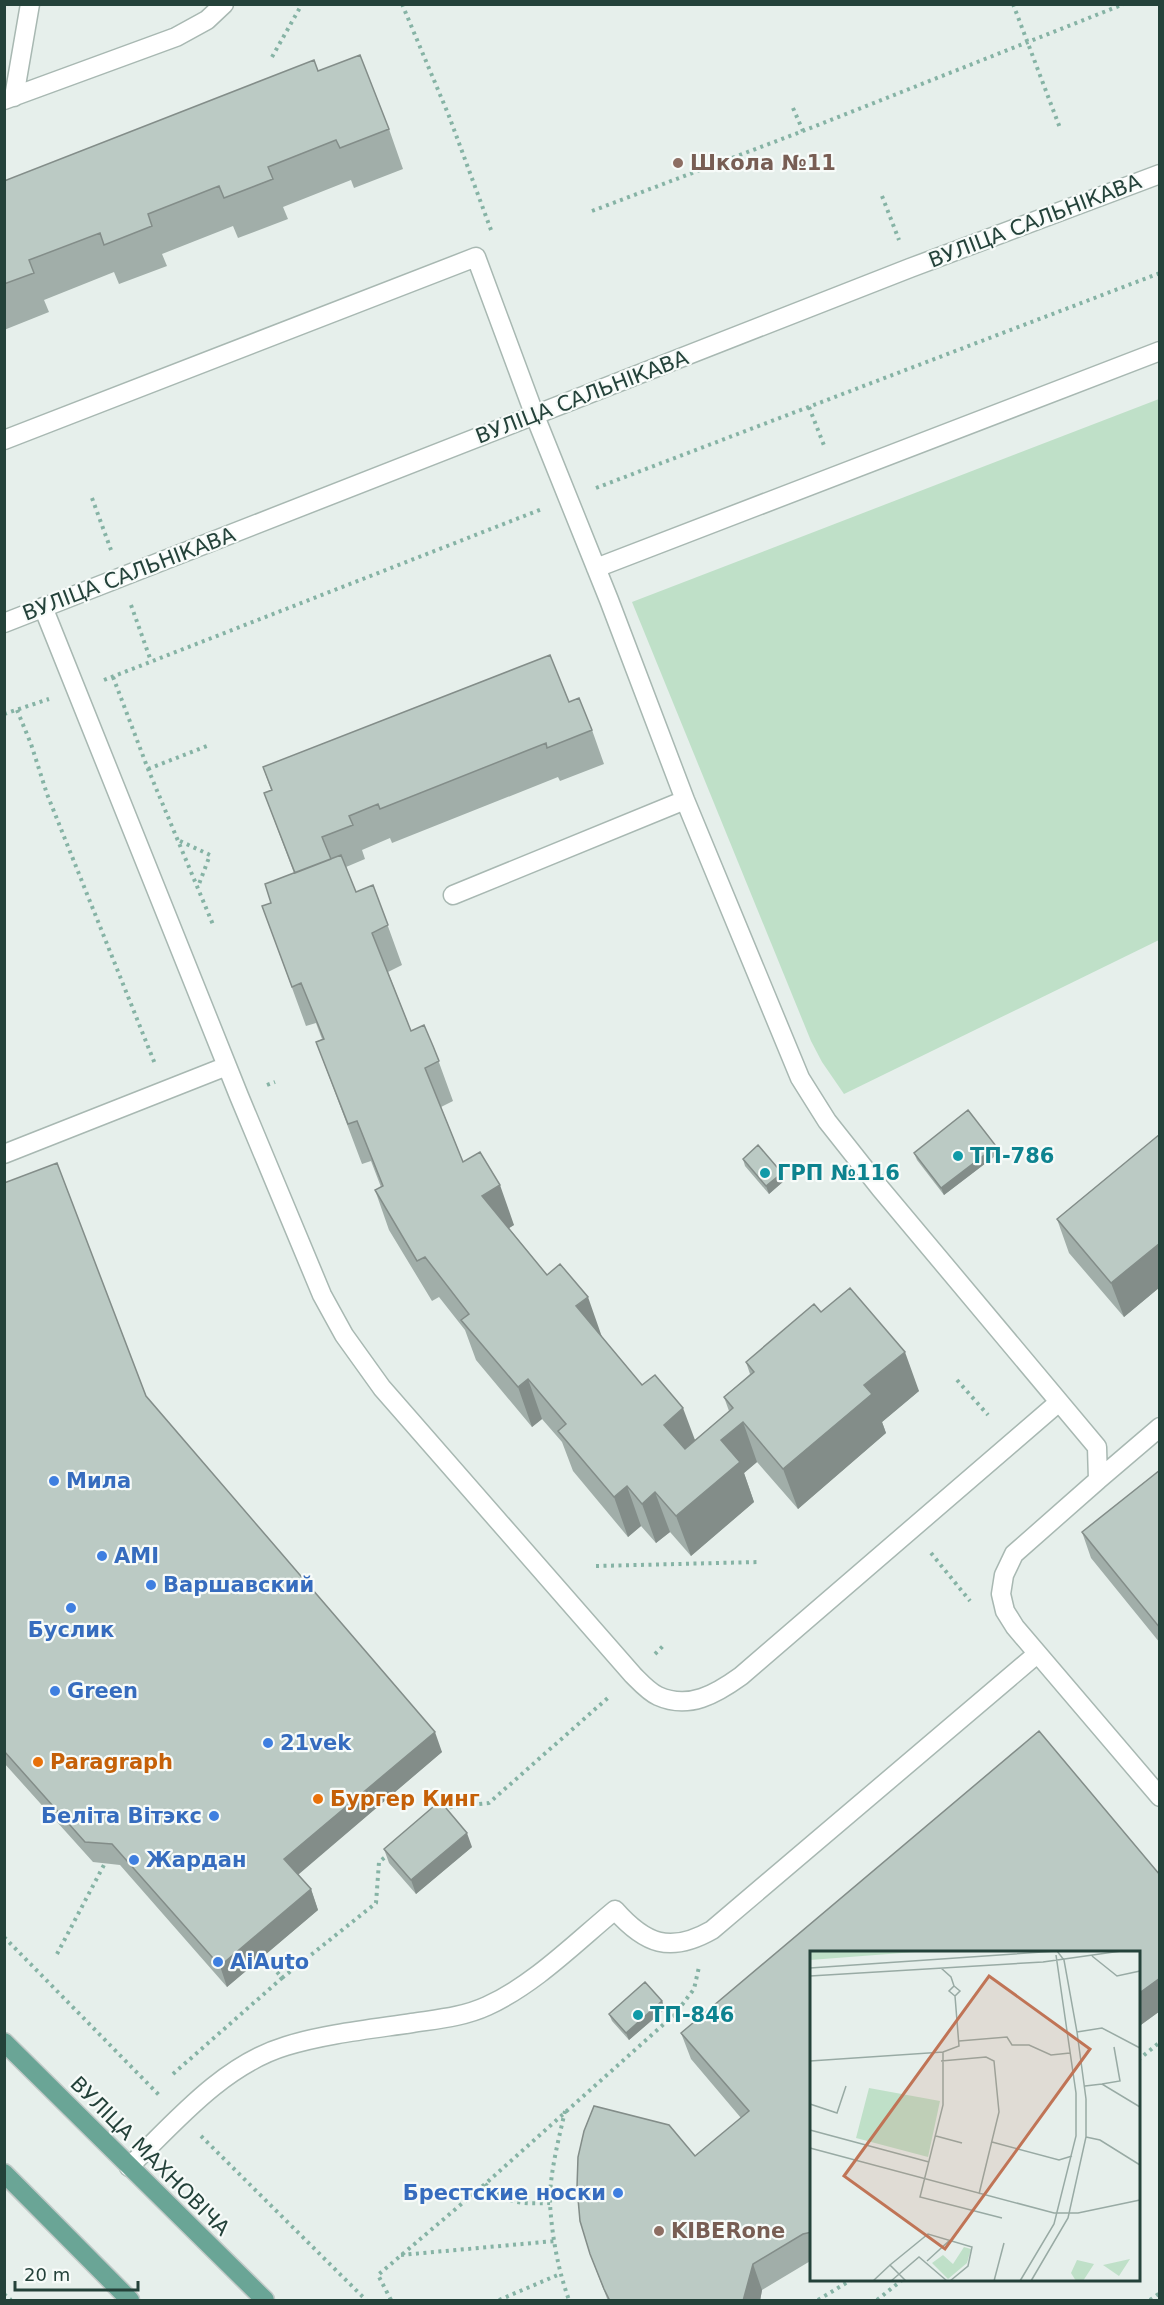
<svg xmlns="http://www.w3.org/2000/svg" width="1164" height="2305" viewBox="0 0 1164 2305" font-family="'DejaVu Sans',sans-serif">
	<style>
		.green { fill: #bfe0c8 }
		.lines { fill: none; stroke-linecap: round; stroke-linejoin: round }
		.lane-casing { stroke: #a8b8b2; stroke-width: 21 }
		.street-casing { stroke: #a8b8b2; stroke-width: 21 }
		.primary-casing { stroke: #c2cac8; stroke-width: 21 }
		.path { stroke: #86b3a5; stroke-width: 4; stroke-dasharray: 3 4.5; stroke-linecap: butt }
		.lane { stroke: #fff; stroke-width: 18 }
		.street { stroke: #fff; stroke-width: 18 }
		.primary { stroke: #6aa596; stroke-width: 18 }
		.wall { fill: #a1aea9 }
		.shaded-wall { fill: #838d89 }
		.building { fill: #bbcac4; stroke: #838d89; stroke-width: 1.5 }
		.education-dot { fill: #8d6e63; stroke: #f7fbf9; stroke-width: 2 }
		.culture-dot { fill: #0f9aa8; stroke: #f7fbf9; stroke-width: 2 }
		.shop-dot { fill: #3f7fe0; stroke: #f7fbf9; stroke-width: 2 }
		.food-dot { fill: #e8710a; stroke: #f7fbf9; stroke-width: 2 }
		.labels { text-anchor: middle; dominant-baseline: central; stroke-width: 4.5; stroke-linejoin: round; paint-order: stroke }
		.education-label { font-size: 21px; font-weight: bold; fill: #785e54; stroke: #f7fbf9; text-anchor: start }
		.street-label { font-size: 21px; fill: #24423a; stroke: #f7fbf9 }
		.culture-label { font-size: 21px; font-weight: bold; fill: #0d838f; stroke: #f7fbf9; text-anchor: start }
		.shop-label { font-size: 21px; font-weight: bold; fill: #366cbe; stroke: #f7fbf9; text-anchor: start }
		.food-label { font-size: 21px; font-weight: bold; fill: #c56008; stroke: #f7fbf9; text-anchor: start }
		.inset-road { fill: none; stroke: #98aaa4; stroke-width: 1.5 }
		.view { fill: #c07456; fill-opacity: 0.15; stroke: #c07456; stroke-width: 3 }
		.inset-edge { fill: none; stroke: #24423a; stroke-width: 3 }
	</style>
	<rect width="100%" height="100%" fill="#e6efeb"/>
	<path class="green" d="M 1159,399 L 1159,940 L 844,1094 L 822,1062 L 811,1041 L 632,602 Z"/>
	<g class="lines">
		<defs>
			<path id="lane" d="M 14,97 L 30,4
				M 4,100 L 176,37 L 207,20 L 224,4
				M 4,440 L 476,257 L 535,416 L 609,600 L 685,800 L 800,1078 L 827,1121 L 880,1188 L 1097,1447 L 1098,1480 L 1160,1427
				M 596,568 L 1160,351
				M 43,607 L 239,1096 L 322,1295 L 344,1335 L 382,1388 L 633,1675 C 640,1682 649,1692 658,1696 C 689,1710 716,1694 741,1676 L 1059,1402
				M 453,895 L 685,800
				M 4,1154 L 227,1066
				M 1098,1480 L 1014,1554 L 1004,1575 L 1001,1594 L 1005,1611 L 1015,1627 L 1160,1797
				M 129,2167 C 175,2122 223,2065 286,2046 C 325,2034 372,2029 412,2023 C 438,2019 463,2017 487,2006 C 535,1984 575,1943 615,1910 C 645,1944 670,1954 712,1930 L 1037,1654"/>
			<path id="street" d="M 4,623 L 910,268 L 1160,174"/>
			<path id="primary" d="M 4,2042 L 265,2300
				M 4,2173 L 130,2300"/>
		</defs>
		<use href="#lane" class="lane-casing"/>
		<use href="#street" class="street-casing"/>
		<use href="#primary" class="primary-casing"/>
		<path class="path" d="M 402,4 L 449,116 L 491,230
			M 1013,4 L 1060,128
			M 272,57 L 302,4
			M 793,108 L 803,131
			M 882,196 L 899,240
			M 592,211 L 803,131 L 1124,4
			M 809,407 L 825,448
			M 596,488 L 1160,273
			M 92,498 L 111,550
			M 131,605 L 151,661
			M 113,677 L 148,769 L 214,927
			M 104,680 L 542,509
			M 17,710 L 31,744 L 47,794 L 155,1064
			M 4,714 L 49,699
			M 148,769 L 207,746
			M 180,841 L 210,855 L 199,884
			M 267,1085 L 275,1082
			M 957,1380 L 988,1415
			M 931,1553 L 970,1601
			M 596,1566 L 759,1562
			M 655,1654 L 665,1644
			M 442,1808 L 489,1803 L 610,1696
			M 4,1937 L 159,2095
			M 57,1954 L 105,1863
			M 282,1978 L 376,1903 L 379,1862 L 389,1854
			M 1138,2060 L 1160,2042
			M 173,2074 L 282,1978 L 264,1956
			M 565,2111 C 559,2138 549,2176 550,2204 C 552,2236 558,2270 569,2300
			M 201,2136 L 366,2300
			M 485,2184 C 507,2204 521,2204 550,2203
			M 401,2255 L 555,2241
			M 4,2294 L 11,2300
			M 391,2300 L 378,2275 L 485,2184 L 675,2014 L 694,1989 L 699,1967
			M 499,2300 L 560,2274
			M 818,2300 L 851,2280
			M 877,2300 L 902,2280
			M 1150,2300 L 1160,2293"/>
		<use href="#lane" class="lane"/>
		<use href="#street" class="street"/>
		<use href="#primary" class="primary"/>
	</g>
	<path class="wall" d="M 318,70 L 389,129 L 403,169 L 354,188 L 351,180 L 283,207 L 288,219 L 238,238 L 233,226 L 162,254 L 167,266 L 119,284 L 114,272 L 44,300 L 49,312 L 4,330 L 4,181 Z
		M 569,702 L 592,730 L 604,764 L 560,781 L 558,777 L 392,843 L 390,838 L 362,850 L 365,859 L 346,867 L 356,892 L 373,885 L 402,965 L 388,972 L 411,1031 L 433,1046 L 453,1101 L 441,1107 L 463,1162 L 514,1225 L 509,1228 L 547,1275 L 602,1337 L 642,1385 L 695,1440 L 729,1411 L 724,1397 L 750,1374 L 746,1362 L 821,1312 L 919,1391 L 882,1422 L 886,1433 L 798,1509 L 757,1462 L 744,1473 L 754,1502 L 691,1556 L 670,1532 L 656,1543 L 641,1526 L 628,1537 L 573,1471 L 562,1442 L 542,1419 L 532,1427 L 476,1360 L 465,1330 L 439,1297 L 432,1301 L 389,1230 L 375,1190 L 381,1187 L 371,1161 L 362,1164 L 316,1042 L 322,1039 L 316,1023 L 306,1026 L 262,906 L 271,903 L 294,873 L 264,793 L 271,790 L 263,767 Z
		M 1160,1134 L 1160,1287 L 1124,1317 L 1069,1253 L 1057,1219 Z
		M 914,1153 L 999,1153 L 944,1195 L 917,1160 Z
		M 743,1159 L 782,1173 L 785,1180 L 769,1194 L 745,1166 Z
		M 4,1183 L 146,1396 L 442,1752 L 298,1874 L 311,1889 L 318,1910 L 227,1987 L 120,1865 L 93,1862 L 4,1763 Z
		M 1160,1470 L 1160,1643 L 1091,1558 L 1082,1532 Z
		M 1039,1731 L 1160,1875 L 1160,2011 L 1138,2027 L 1138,1953 L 812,1953 L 812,2260 L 762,2290 L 760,2301 L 608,2301 L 590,2254 L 580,2221 L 577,2187 L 578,2157 L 584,2131 L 594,2106 L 669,2125 L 695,2156 L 741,2118 L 691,2059 L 681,2033 Z
		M 472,1847 L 416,1894 L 389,1863 L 384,1849 Z
		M 662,2001 L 665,2009 L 629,2040 L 612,2021 L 609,2014 Z"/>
	<path class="shaded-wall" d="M 996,1146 L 999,1153 L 944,1195 L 941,1188 Z
		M 782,1173 L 785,1180 L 769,1194 L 766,1186 Z
		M 500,1185 L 514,1225 L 496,1236 L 482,1196 Z
		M 1160,1243 L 1160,1287 L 1124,1317 L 1111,1283 Z
		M 588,1297 L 602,1337 L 590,1346 L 576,1306 Z
		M 905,1352 L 919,1391 L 882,1422 L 886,1433 L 798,1509 L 783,1469 L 864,1385 Z
		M 528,1379 L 542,1419 L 532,1427 L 518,1387 Z
		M 683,1408 L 698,1448 L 679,1465 L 664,1425 Z
		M 743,1422 L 757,1462 L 744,1473 L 754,1502 L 691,1556 L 676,1516 L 721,1440 Z
		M 627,1486 L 641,1526 L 628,1537 L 614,1497 Z
		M 655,1492 L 670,1532 L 656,1543 L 642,1504 Z
		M 435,1732 L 442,1752 L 292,1880 L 284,1859 Z
		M 467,1833 L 472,1847 L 416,1894 L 411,1880 Z
		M 311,1889 L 318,1910 L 227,1987 L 220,1966 Z
		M 1160,1978 L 1160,2011 L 1138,2027 L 1138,1994 Z
		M 662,2001 L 665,2009 L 629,2040 L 626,2033 Z
		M 753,2264 L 762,2290 L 760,2301 L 743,2301 Z"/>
	<path class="building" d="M 360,55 L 389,129 L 340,148 L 336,140 L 268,167 L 273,179 L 224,198 L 219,186 L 148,214 L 152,226 L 104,245 L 100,233 L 29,260 L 34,273 L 4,284 L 4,181 L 314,60 L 318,71 Z
		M 550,655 L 569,702 L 579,698 L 592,730 L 547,748 L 546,743 L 380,809 L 378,804 L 349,816 L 353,825 L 322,837 L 331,859 L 295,873 L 264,793 L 272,790 L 263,767 Z
		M 341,855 L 356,892 L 373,885 L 388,925 L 372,933 L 411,1031 L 424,1025 L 433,1046 L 439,1061 L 425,1068 L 463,1162 L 480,1152 L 500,1185 L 482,1196 L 547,1275 L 560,1264 L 588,1297 L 576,1306 L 642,1385 L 655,1375 L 683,1408 L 664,1425 L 685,1449 L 733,1408 L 724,1397 L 754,1372 L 746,1362 L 814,1304 L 821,1312 L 850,1288 L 905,1352 L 864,1385 L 872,1394 L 783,1469 L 743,1422 L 721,1440 L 740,1462 L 676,1516 L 655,1492 L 642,1504 L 627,1486 L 614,1497 L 558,1431 L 566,1424 L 528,1379 L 518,1387 L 461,1320 L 469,1314 L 425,1257 L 417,1261 L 375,1190 L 383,1186 L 357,1121 L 348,1124 L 316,1042 L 324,1039 L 301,983 L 292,987 L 262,906 L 271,903 L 265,884 Z
		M 968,1110 L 996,1146 L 941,1188 L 914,1153 Z
		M 1160,1134 L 1160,1243 L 1111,1283 L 1057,1219 Z
		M 758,1145 L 782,1173 L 766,1186 L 743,1159 Z
		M 57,1163 L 146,1396 L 435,1732 L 284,1859 L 311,1889 L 220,1966 L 112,1844 L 85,1842 L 4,1751 L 4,1183 Z
		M 1160,1470 L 1160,1628 L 1082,1532 Z
		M 1039,1731 L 1160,1875 L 1160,1978 L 1138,1994 L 1138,1953 L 812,1953 L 812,2232 L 803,2234 L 753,2264 L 743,2301 L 610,2301 L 604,2289 L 590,2254 L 580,2221 L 577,2187 L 578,2157 L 584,2131 L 594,2106 L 669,2125 L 695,2156 L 749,2111 L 681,2033 Z
		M 440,1801 L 467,1833 L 411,1880 L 384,1849 Z
		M 645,1982 L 662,2001 L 626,2033 L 609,2014 Z"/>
	<g class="education-dot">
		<circle cx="678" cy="163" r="6"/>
		<circle cx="659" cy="2231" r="6"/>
	</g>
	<g class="culture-dot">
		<circle cx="958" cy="1156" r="6"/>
		<circle cx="765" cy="1173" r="6"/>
		<circle cx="638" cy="2015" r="6"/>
	</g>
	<g class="shop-dot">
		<circle cx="54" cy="1481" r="6"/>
		<circle cx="102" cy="1556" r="6"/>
		<circle cx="151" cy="1585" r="6"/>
		<circle cx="71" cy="1608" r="6"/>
		<circle cx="55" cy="1691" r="6"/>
		<circle cx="268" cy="1743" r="6"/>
		<circle cx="214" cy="1816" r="6"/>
		<circle cx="134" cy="1860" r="6"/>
		<circle cx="218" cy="1962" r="6"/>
		<circle cx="618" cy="2193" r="6"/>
	</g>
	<g class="food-dot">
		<circle cx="38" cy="1762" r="6"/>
		<circle cx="318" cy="1799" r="6"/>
	</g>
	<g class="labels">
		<g class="education-label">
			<text x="690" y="163">Школа №11</text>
			<text x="671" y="2231">KIBERone</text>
		</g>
		<g class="street-label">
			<text transform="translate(1035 221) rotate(-21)">ВУЛІЦА САЛЬНІКАВА</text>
			<text transform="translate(582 397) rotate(-21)">ВУЛІЦА САЛЬНІКАВА</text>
			<text transform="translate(129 574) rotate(-21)">ВУЛІЦА САЛЬНІКАВА</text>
			<text transform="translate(150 2156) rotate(45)">ВУЛІЦА МАХНОВІЧА</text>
		</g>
		<g class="culture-label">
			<text x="970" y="1156">ТП-786</text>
			<text x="777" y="1173">ГРП №116</text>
			<text x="650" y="2015">ТП-846</text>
		</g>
		<g class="shop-label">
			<text x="66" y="1481">Мила</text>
			<text x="114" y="1556">AMI</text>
			<text x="163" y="1585">Варшавский</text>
			<text x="71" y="1630" text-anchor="middle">Буслик</text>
			<text x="67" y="1691">Green</text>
			<text x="280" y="1743">21vek</text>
			<text x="202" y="1816" text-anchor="end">Беліта Вітэкс</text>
			<text x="146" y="1860">Жардан</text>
			<text x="230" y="1962">AiAuto</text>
			<text x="606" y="2193" text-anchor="end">Брестские носки</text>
		</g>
		<g class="food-label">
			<text x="50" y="1762">Paragraph</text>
			<text x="330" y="1799">Бургер Кинг</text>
		</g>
	</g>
	<g transform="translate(810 1951)">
		<rect width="330" height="330" fill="#e6efeb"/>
		<path d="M 0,0 L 118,0 L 0,9 ZM 59,137 L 130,150 L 118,206 L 46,187 ZM 154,296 L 161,298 L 157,312 L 138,328 L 122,312 L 133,304 L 143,313 ZM 320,308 L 309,325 L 293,314 ZM 267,309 L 284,313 L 273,330 L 266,330 L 261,322 Z" fill="#bfe0c8"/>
		<path class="inset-road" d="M 282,5 L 307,25 L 330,20M 0,17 L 247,0M 131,17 L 141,26 L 144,35M 0,25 L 233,11 L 311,0M 267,81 L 292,77 L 330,97M 149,90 L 197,86 L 202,94 L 219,94 L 241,104 L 260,102M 133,101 L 149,95 L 145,45 L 139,40 L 144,35 L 150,40 L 145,45M 0,110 L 133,101 L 133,154 L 110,246 L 192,267M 131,110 L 176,106 L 184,110 L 189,161 L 169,243M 292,133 L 310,130 L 304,96M 275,135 L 292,133 L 330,156M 0,153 L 27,162 L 36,135M 0,179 L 119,211M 126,185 L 152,192M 276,186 L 290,189 L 330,214M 182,191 L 249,209 L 262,205M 0,197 L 244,262 L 268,262 L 330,249M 117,310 L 140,289M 63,330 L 80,314M 81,330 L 109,306 L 137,330M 96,330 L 80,314 L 118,283 L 162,296 L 158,315 L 140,330M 184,330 L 194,292M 210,330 L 244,273 L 266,185 L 266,142 L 246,4M 221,330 L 258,267 L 276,186 L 276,148 L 267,81 L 254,9 L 247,0"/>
		<path class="view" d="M 179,25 L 280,98 L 135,298 L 34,225 Z"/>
		<rect width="330" height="330" class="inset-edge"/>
	</g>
	<rect width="1164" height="2305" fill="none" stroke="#24423a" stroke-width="12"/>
	<path d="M15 2281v9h123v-9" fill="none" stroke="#24423a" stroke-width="3"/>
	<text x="24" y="2281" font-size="18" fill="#24423a" stroke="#f7fbf9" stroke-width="4.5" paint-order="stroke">20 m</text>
</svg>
